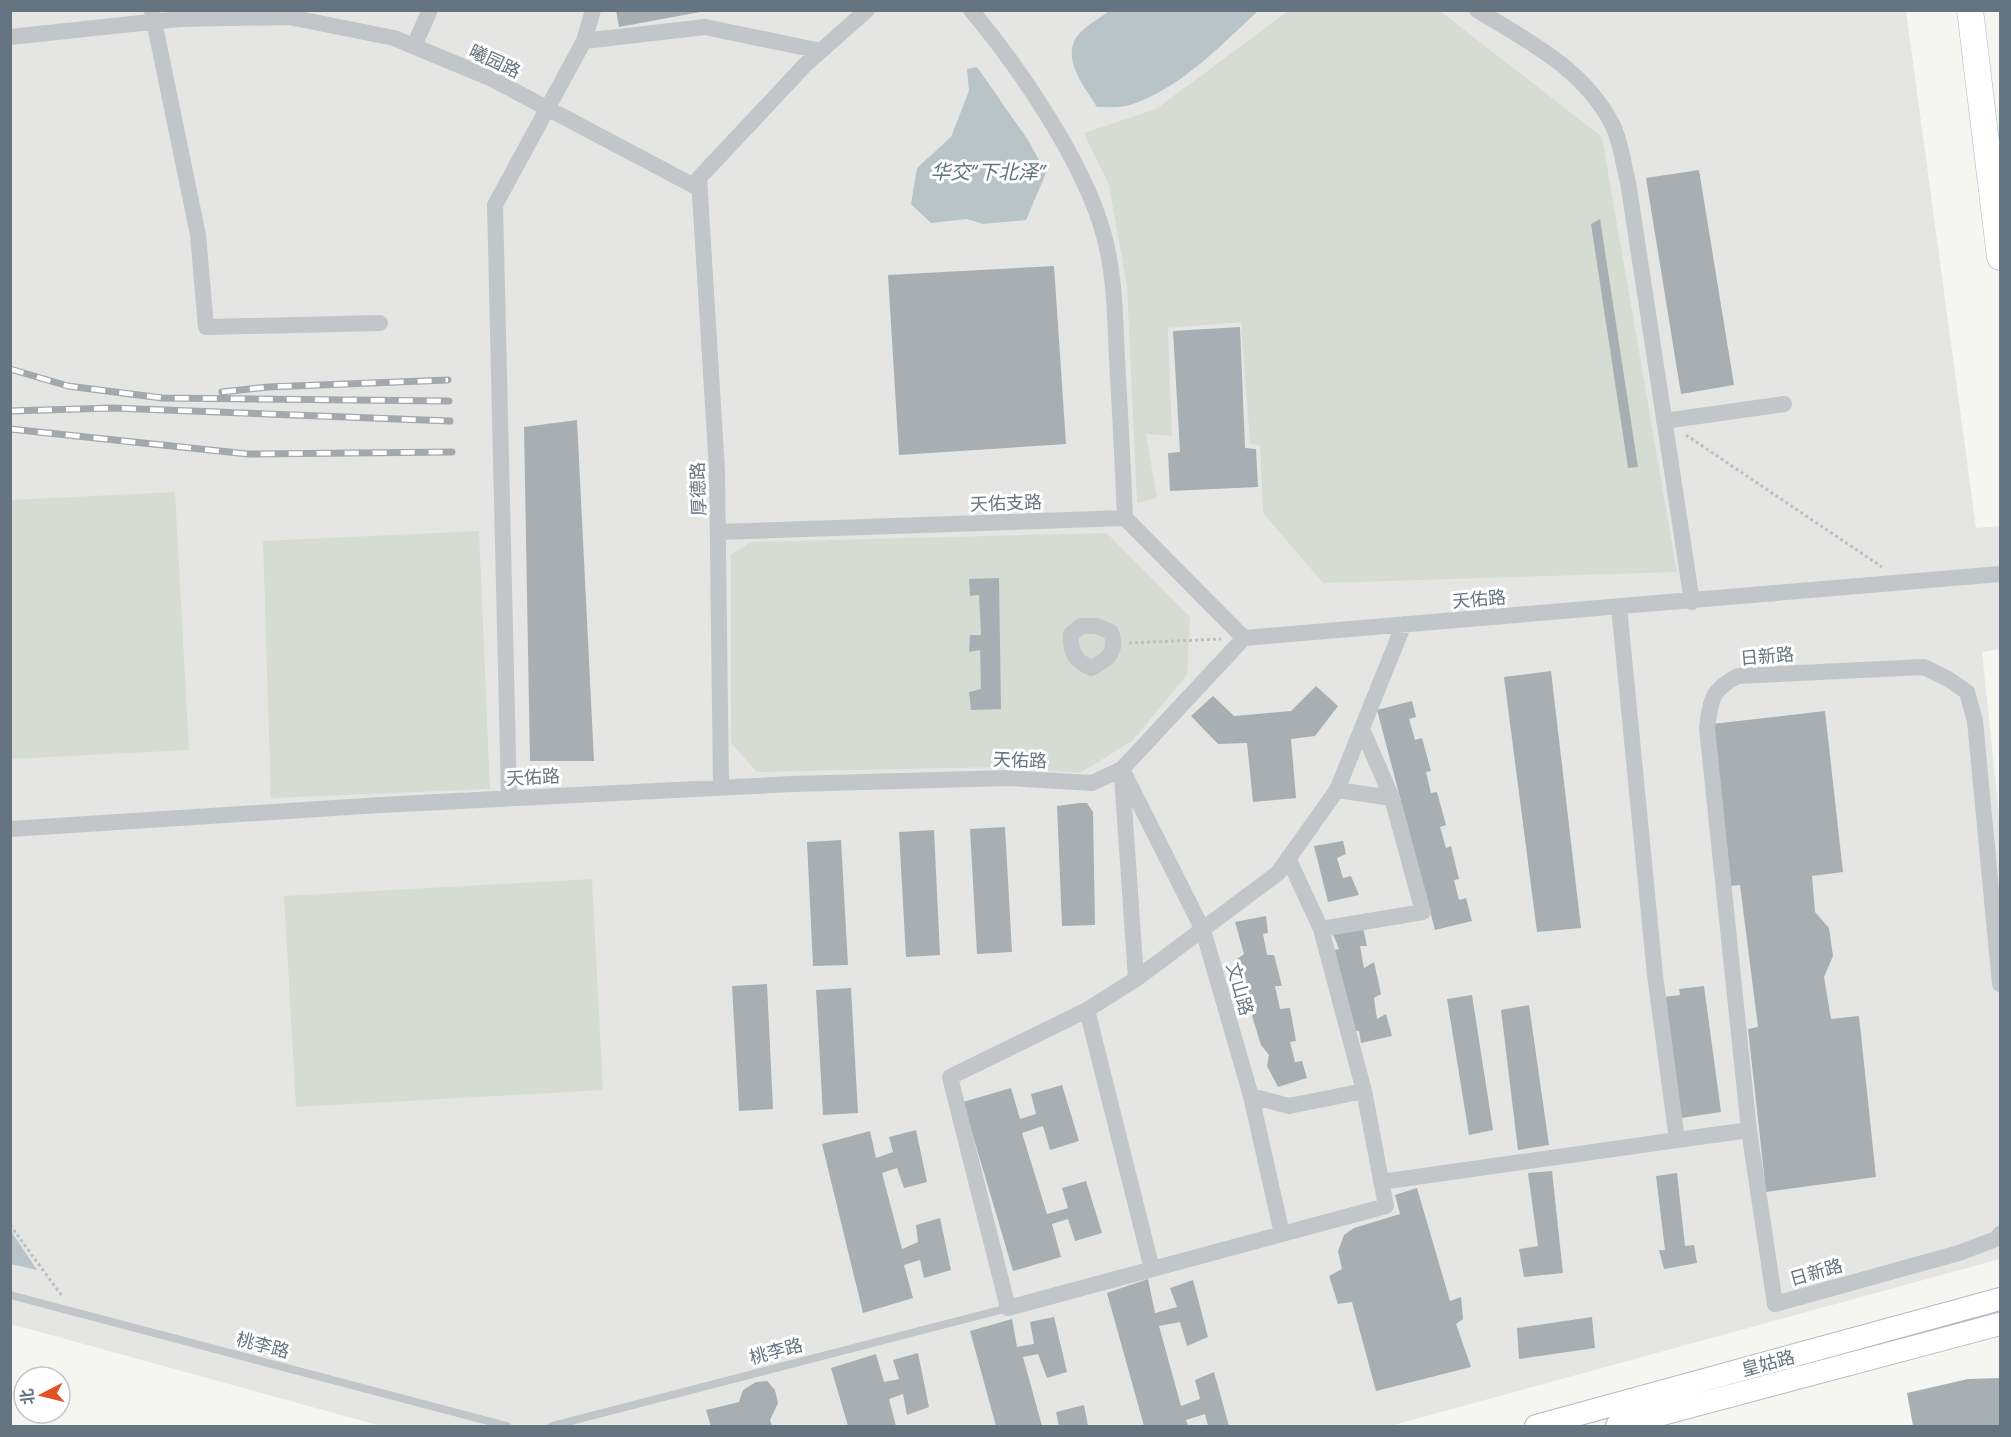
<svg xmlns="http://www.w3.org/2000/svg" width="2011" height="1437" viewBox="0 0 2011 1437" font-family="Poppins,'Noto Sans SC',sans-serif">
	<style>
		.built { fill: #e5e6e4 }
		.green { fill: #d6dcd2 }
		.water { fill: #b9c4c8 }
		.building { fill: #a7afb3 }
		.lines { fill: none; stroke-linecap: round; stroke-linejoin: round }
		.secondary-casing { stroke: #b4b9bd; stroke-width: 24 }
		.primary-casing { stroke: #b3b7bb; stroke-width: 27 }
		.path { stroke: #bcbec0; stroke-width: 3; stroke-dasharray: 3 3; stroke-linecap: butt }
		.lane { stroke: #c2c6c9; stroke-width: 8 }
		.street { stroke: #c2c6c9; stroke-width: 16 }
		.secondary { stroke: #fff; stroke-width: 22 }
		.primary { stroke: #fff; stroke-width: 26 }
		.rail-casing { stroke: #a3a8ad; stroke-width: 7 }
		.rail { stroke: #fff; stroke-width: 4.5; stroke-dasharray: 14; stroke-linecap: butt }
		.labels { text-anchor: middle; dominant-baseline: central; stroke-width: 6; stroke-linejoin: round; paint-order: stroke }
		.street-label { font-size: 18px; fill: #647481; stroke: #fff }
		.water-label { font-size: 20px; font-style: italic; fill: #5f767f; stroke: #fff }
	</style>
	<rect width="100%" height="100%" fill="#f5f5f1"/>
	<path class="built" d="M 10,11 L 1906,11 L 1976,528 L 2000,526 L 2000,649 L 1982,652 L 2000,824 L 2000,1259 L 1390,1426 L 381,1426 L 11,1324 Z"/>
	<path class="green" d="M 1288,11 L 1440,11 L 1602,137 L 1677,572 L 1323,583 L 1263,513 L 1260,445 L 1250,444 L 1241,322 L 1168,328 L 1172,436 L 1146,434 L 1157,498 L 1137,503 L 1127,287 L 1109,185 L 1084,133 L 1156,109 Z
		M 175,492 L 189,750 L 11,759 L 11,500 Z
		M 479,531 L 490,789 L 271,798 L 263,541 Z
		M 1107,533 L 1190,617 L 1187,675 L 1132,741 L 1080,773 L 1003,767 L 757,772 L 731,743 L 731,554 L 751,542 Z
		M 592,879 L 603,1090 L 296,1107 L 284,896 Z"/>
	<path class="water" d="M 1109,11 L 1109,10 L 1258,11 C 1221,45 1180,89 1130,105 C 1121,108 1108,107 1097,107 C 1085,87 1059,57 1079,34 C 1087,25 1100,18 1109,11 Z
		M 977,67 L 1028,140 L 1046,173 L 1026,220 L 983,224 L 967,219 L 931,223 L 911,204 L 917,168 L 951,137 L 969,91 L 967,69 Z
		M 11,1231 L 37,1270 L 11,1264 Z"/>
	<path class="building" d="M 616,10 L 700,10 L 700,12 L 619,27 Z
		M 1699,170 L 1734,385 L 1681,394 L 1646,178 Z
		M 1600,219 L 1638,467 L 1628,468 L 1591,224 Z
		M 1054,266 L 1066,444 L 899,455 L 888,275 Z
		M 1240,327 L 1245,448 L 1256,449 L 1258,487 L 1170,491 L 1168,453 L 1180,452 L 1173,331 Z
		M 577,420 L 594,761 L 530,761 L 524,427 Z
		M 999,578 L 1001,709 L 971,710 L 969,692 L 981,689 L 980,650 L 969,652 L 970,635 L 981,635 L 979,595 L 970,596 L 969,579 Z
		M 1551,671 L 1581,928 L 1537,932 L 1504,677 Z
		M 1316,686 L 1338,706 L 1315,736 L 1291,739 L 1296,798 L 1253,802 L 1247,743 L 1218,744 L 1191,716 L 1213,696 L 1234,716 L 1291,711 Z
		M 1412,701 L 1416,717 L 1409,719 L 1415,740 L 1422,738 L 1431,771 L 1426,772 L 1431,793 L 1437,792 L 1446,825 L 1440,827 L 1446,848 L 1451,846 L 1459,879 L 1454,880 L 1459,900 L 1466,898 L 1472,921 L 1435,930 L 1377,710 Z
		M 1825,711 L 1843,872 L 1812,876 L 1815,912 L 1829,928 L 1833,956 L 1824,977 L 1831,1019 L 1859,1016 L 1876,1177 L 1766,1192 L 1748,1029 L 1758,1027 L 1740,885 L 1731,886 L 1712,724 Z
		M 1079,803 L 1087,803 L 1093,812 L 1095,925 L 1062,926 L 1057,806 Z
		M 1005,827 L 1012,952 L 977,954 L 970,829 Z
		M 934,830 L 940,955 L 906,957 L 899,832 Z
		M 841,840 L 848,965 L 813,966 L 807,842 Z
		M 1343,841 L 1346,854 L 1337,858 L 1343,878 L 1351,876 L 1359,895 L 1328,902 L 1314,846 Z
		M 1266,916 L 1268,933 L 1263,934 L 1267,955 L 1274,955 L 1282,986 L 1275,986 L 1280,1009 L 1290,1008 L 1296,1041 L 1290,1042 L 1295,1062 L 1302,1061 L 1307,1078 L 1278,1087 L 1267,1066 L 1269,1055 L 1261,1045 L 1252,1016 L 1256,1007 L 1249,994 L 1237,959 L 1244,954 L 1235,922 Z
		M 1363,928 L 1367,946 L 1360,946 L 1364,968 L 1374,962 L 1381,994 L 1374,998 L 1377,1019 L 1386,1014 L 1392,1036 L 1361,1043 L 1359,1031 L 1351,1031 L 1332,950 L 1339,949 L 1333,934 Z
		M 767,984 L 773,1109 L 739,1111 L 732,986 Z
		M 1704,986 L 1721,1112 L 1681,1118 L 1663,997 L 1680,995 L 1679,989 Z
		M 851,988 L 858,1113 L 823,1115 L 816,990 Z
		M 1472,995 L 1493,1130 L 1469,1135 L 1447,999 Z
		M 1529,1005 L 1549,1145 L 1518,1150 L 1501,1010 Z
		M 1062,1085 L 1079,1141 L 1050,1150 L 1043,1126 L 1022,1133 L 1047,1214 L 1068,1208 L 1062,1188 L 1086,1181 L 1102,1233 L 1075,1241 L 1068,1219 L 1052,1224 L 1061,1257 L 1013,1271 L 963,1102 L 1011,1088 L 1020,1119 L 1036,1114 L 1031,1094 Z
		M 916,1130 L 927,1182 L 904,1188 L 897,1168 L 882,1173 L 902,1249 L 918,1242 L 916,1225 L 940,1218 L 951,1270 L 924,1278 L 920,1260 L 904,1265 L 913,1298 L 863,1313 L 822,1144 L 870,1131 L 876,1158 L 893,1152 L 889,1137 Z
		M 1552,1171 L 1563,1273 L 1524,1277 L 1519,1249 L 1538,1246 L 1528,1173 Z
		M 1677,1173 L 1685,1246 L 1694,1245 L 1697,1263 L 1664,1269 L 1659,1250 L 1665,1250 L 1656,1176 Z
		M 1417,1188 L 1450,1301 L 1461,1297 L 1463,1319 L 1456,1324 L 1471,1367 L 1376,1391 L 1352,1302 L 1338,1304 L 1329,1276 L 1342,1269 L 1338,1251 L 1344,1235 L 1354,1228 L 1400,1214 L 1395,1195 Z
		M 1148,1279 L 1155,1313 L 1177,1307 L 1170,1288 L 1193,1280 L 1208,1337 L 1187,1346 L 1180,1322 L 1159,1326 L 1181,1406 L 1200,1399 L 1195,1380 L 1214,1372 L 1229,1426 L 1208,1426 L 1205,1414 L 1186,1420 L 1188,1426 L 1144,1426 L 1107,1293 Z
		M 1054,1317 L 1067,1372 L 1047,1378 L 1038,1354 L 1023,1357 L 1042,1426 L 996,1426 L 970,1331 L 1012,1319 L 1017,1347 L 1034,1344 L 1030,1322 Z
		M 1592,1317 L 1595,1348 L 1519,1359 L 1517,1328 Z
		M 918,1353 L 929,1407 L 907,1415 L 903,1394 L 889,1399 L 896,1426 L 848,1426 L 831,1368 L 876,1354 L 884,1382 L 899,1379 L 893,1360 Z
		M 2000,1378 L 2000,1426 L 1913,1426 L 1907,1393 L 1968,1379 Z
		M 767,1381 L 775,1390 L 778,1403 L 770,1420 L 772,1426 L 711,1426 L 706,1410 L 739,1402 L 743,1390 L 756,1382 Z
		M 1084,1405 L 1088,1426 L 1059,1426 L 1056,1412 Z"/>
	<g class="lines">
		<defs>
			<path id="secondary" d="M 1536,1426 L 2000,1299
				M 1617,1426 L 2000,1324"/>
			<path id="primary" d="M 1970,10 L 2000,257"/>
		</defs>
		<use href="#secondary" class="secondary-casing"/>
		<use href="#primary" class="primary-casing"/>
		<path class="path" d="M 1686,435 L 1882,567
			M 1129,643 L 1221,639
			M 10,1225 L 62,1296"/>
		<path class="lane" d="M 10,1295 L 507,1426
			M 552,1426 L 1008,1308"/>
		<path class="street" d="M 971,10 C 1019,67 1083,161 1103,232 C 1115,273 1115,317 1117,359 C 1120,412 1123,465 1125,518
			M 1477,10 C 1528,41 1584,69 1612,124 C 1621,141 1623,164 1628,182 L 1692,602
			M 152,11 L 198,235 L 206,327 L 380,323
			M 10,37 L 179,19 L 289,17 L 394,38 L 490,78 L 700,189
			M 584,41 L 593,10
			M 414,46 L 430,10
			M 1664,421 L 1784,404
			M 719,532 L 1125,518 L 1244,638
			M 1619,607 L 1655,975 L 1677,1140 L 1749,1130
			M 1081,626 L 1097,626 L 1111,632 C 1118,651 1108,660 1091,668 C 1075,661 1070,652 1071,634 Z
			M 1362,729 L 1392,798 L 1423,912 L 1321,929 L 1364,1091
			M 1122,769 L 1203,930 L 1251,1096 L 1282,1234
			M 1122,776 L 1136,979
			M 721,787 L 717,471 L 699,178 L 806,64 L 867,10
			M 1337,790 L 1392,798
			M 509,798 L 495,205 L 584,41 L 705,27 L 821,51
			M 10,829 L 380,805 L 792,784 L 1009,778 L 1092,783 L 1122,769 L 1244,638 L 2000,574
			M 1288,858 L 1321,929
			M 2000,984 L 1975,721 L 1967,692 L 1948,679 L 1924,667 L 1738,676 C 1711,690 1711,699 1707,728 L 1749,1130 L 1775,1304 L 1959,1253 L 1996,1239 L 2000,1234
			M 1087,1010 L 1152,1269
			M 1251,1096 L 1289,1106 L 1364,1091 L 1386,1206 L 1008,1308 L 950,1077 L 1087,1010 L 1136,979 L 1278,873 L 1337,790 L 1404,624
			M 1381,1182 L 1677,1140"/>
		<use href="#secondary" class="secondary"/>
		<use href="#primary" class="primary"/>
		<defs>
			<path id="rail" d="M 10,369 L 68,386 L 162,398 L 449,401
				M 222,392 L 268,387 L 448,380
				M 10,411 L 113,408 L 450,421
				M 10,429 L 248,454 L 452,452"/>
		</defs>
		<use href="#rail" class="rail-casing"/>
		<use href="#rail" class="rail"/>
	</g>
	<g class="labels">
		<g class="street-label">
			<text transform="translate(495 61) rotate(25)">曦园路</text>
			<text transform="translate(698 489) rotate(-92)">厚德路</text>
			<text transform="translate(1006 503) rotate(-2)">天佑支路</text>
			<text transform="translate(1479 599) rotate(-5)">天佑路</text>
			<text transform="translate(1767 656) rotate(-5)">日新路</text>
			<text transform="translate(1020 760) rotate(2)">天佑路</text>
			<text transform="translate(533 777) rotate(-3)">天佑路</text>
			<text transform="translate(1240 989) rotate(74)">文山路</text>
			<text transform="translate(1816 1272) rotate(-16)">日新路</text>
			<text transform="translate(263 1345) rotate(15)">桃李路</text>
			<text transform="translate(776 1351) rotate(-15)">桃李路</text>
			<text transform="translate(1768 1363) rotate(-15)">皇姑路</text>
		</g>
		<g class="water-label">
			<text x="988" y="172">华交“下北泽”</text>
		</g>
	</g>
	<rect width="2011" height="1437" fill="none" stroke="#647481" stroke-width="24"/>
	<g transform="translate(42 1395) rotate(263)"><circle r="28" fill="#ffffff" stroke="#c1c7cd" stroke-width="1.5"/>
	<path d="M0-4.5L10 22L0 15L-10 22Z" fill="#e05226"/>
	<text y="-9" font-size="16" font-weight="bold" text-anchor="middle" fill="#647481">北</text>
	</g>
</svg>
